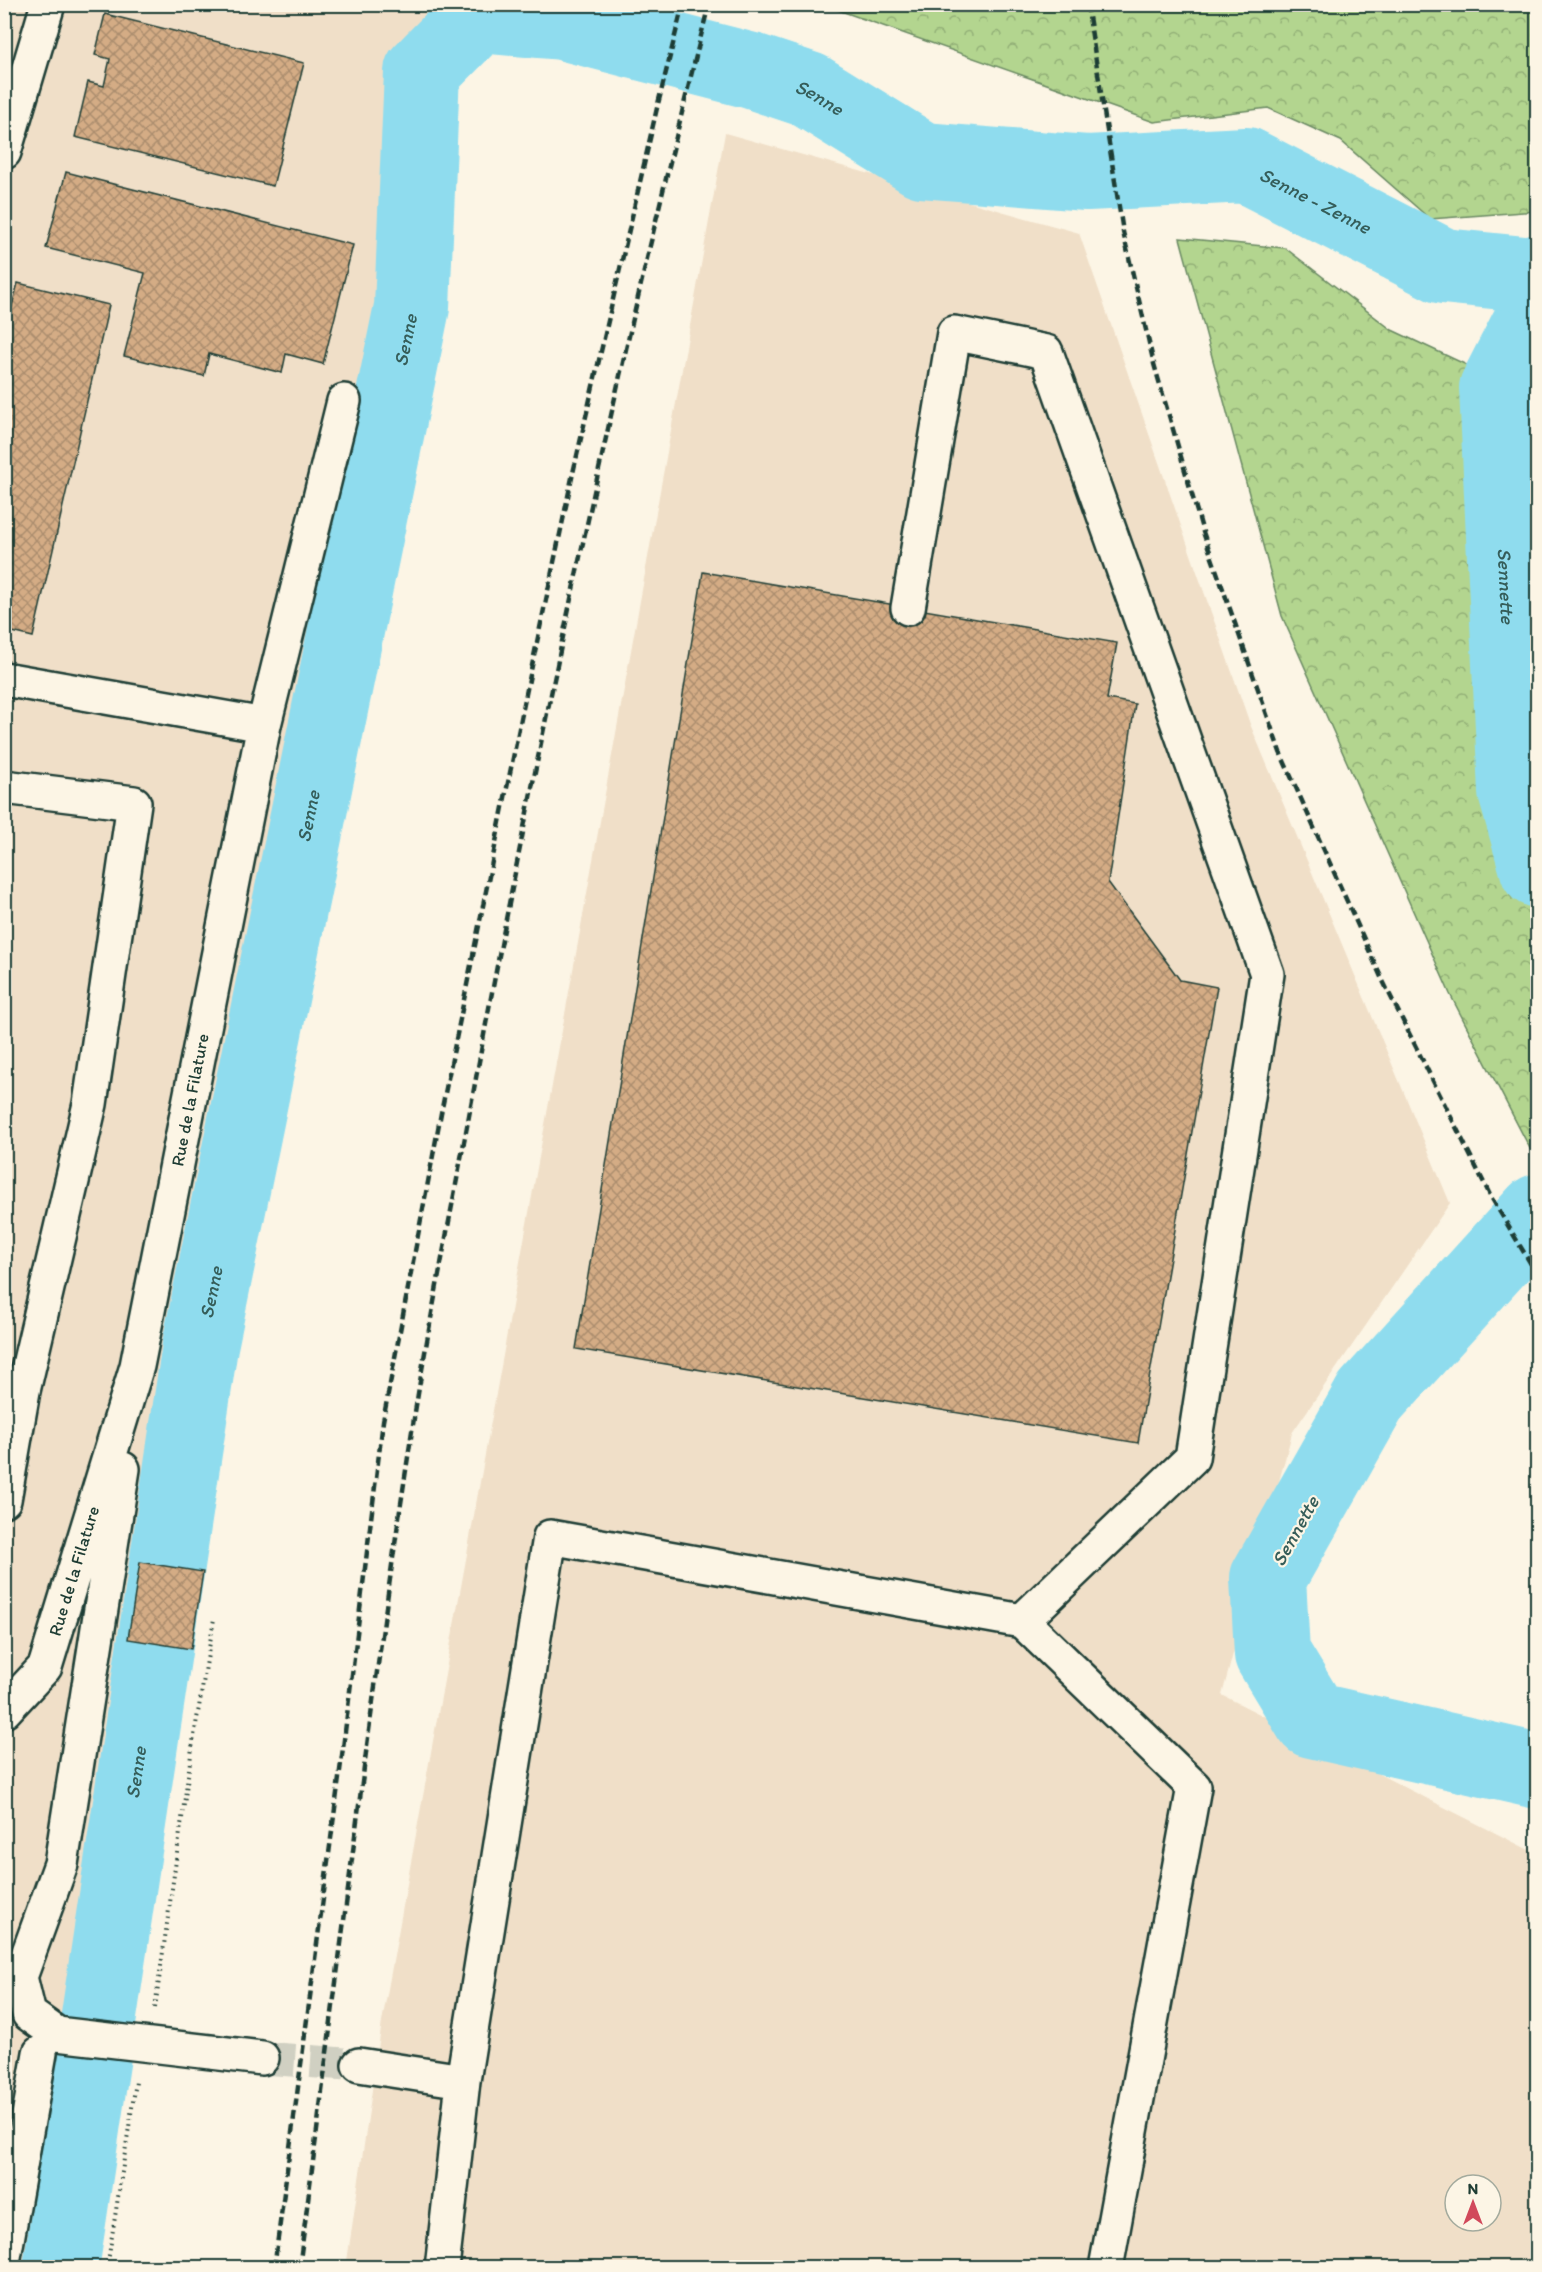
<svg xmlns="http://www.w3.org/2000/svg" width="1542" height="2272" viewBox="0 0 1542 2272" font-family="Itim,sans-serif">
	<style>
		.built { fill: #f0dfc8; fill-rule: evenodd }
		.forest { fill: url(#forest-crowns); stroke: #698962; stroke-width: 1.5 }
		.lines { fill: none; stroke-linecap: round; stroke-linejoin: round }
		.river { stroke: #8fdcee; stroke-width: 76 }
		.building { fill: url(#building-cross-hatch); stroke: #1f3d34; stroke-width: 1.5 }
		.minor-tunnel { stroke: #d0d0c2; stroke-width: 33; stroke-dasharray: 33 16; stroke-linecap: butt }
		.minor-casing { stroke: #1f3d34; stroke-width: 38 }
		.path { stroke: #1f3d34; stroke-width: 4; stroke-dasharray: 1.5 4.5; stroke-linecap: butt }
		.minor { stroke: #fcf5e5; stroke-width: 33 }
		.rail { stroke: #1f3d34; stroke-width: 4.5; stroke-dasharray: 9 4.5; stroke-linecap: butt }
		.labels { text-anchor: middle; dominant-baseline: central; stroke-width: 4.5; stroke-linejoin: round; paint-order: stroke }
		.street-label { font-size: 18px; fill: #1f3d34; stroke: #fcf5e5 }
		.water-label { font-size: 20px; font-style: italic; fill: #355d59; stroke: #fcf5e5 }
	</style>
	<defs>
		<pattern id="forest-crowns" width="20" height="18" patternUnits="userSpaceOnUse" patternTransform="scale(1.5)"><rect width="20" height="18" fill="#b3d58f"/><path d="M2 6a3 3 0 1 1 6 0M12 15a3 3 0 1 1 6 0" fill="none" stroke="#91ae76"/></pattern>
		<pattern id="building-cross-hatch" width="8" height="8" patternUnits="userSpaceOnUse" patternTransform="scale(1.5)"><rect width="8" height="8" fill="#d4ac85"/><path d="M0 0l8 8M0 8l8-8" fill="none" stroke="#ab8d6e"/></pattern>
	</defs>
	<rect width="100%" height="100%" fill="#fcf5e5"/>
	<filter id="ink" filterUnits="userSpaceOnUse"><feTurbulence type="fractalNoise" baseFrequency=".0167" numOctaves="2"/><feDisplacementMap in="SourceGraphic" scale="12" xChannelSelector="R" yChannelSelector="G"/><feConvolveMatrix kernelMatrix="1 2 1 2 8 2 1 2 1" color-interpolation-filters="sRGB"/></filter>
	<g filter="url(#ink)">
		<path class="built" d="M 5,5 L 460,5 L 422,23 L 396,306 L 162,1384 L 27,2267 L 5,2268 Z
			M 725,133 L 1079,233 L 1250,724 L 1450,1203 L 1292,1433 L 1222,1695 L 1537,1854 L 1537,2267 L 346,2268 L 382,2022 ZM 1455,2185 L 1491,2185 L 1491,2221 L 1455,2221 Z"/>
		<path class="forest" d="M 824,5 L 1537,5 L 1537,211 L 1430,219 L 1341,141 L 1268,108 L 1154,122 Z
			M 1180,238 L 1285,248 L 1392,330 L 1533,396 L 1538,433 L 1537,1162 L 1450,994 L 1282,616 Z"/>
		<g class="lines">
			<g class="river">
				<path id="s1" d="M 1538,308 L 1497,388 L 1516,792 L 1538,870"/>
				<path d="M 1538,1212 L 1371,1396 L 1268,1578 L 1272,1654 L 1312,1720 L 1538,1771"/>
				<path id="s2" d="M 61,2268 L 200,1346 L 412,307 L 422,72 L 478,15 L 562,22 L 752,71 L 809,90 L 922,160 L 1087,173 L 1246,165 L 1443,266 L 1533,275 L 1538,272"/>
			</g>
		</g>
		<path class="building" d="M 105,14 L 304,63 L 273,186 L 75,137 L 88,82 L 104,86 L 110,59 L 95,55 Z
			M 66,172 L 353,245 L 323,364 L 286,354 L 282,373 L 209,354 L 204,376 L 124,356 L 145,273 L 46,248 Z
			M 18,283 L 109,305 L 33,637 L 4,630 L 4,336 Z
			M 703,572 L 1117,643 L 1107,699 L 1135,704 L 1108,882 L 1180,980 L 1217,987 L 1138,1443 L 576,1349 Z
			M 140,1562 L 203,1572 L 191,1649 L 128,1639 Z"/>
		<g class="lines">
			<path class="minor-tunnel" d="M 262,2058 L 359,2065"/>
			<defs>
				<path id="minor" d="M 4,152 L 48,4
					M 908,608 L 954,333 L 1046,352 L 1267,974 L 1192,1458 L 1022,1621
					M 4,679 L 264,725 L 137,1366 L 45,1667 L 4,1711
					M 264,725 L 344,401
					M 4,787 L 134,803 L 90,1104 L 23,1391 L 4,1500
					M 123,1469 L 61,1864 L 20,1977 L 29,2014 L 57,2034 L 262,2058
					M 359,2065 L 463,2081
					M 4,2257 L 40,2053
					M 442,2268 L 463,2081 L 550,1537 L 1022,1621 L 1194,1787 L 1106,2268"/>
			</defs>
			<use href="#minor" class="minor-casing"/>
			<path class="path" d="M 155,2008 L 192,1748 L 214,1619
				M 107,2268 L 136,2082"/>
			<use href="#minor" class="minor"/>
			<path class="rail" d="M 1087,4 L 1123,232 L 1154,364 L 1202,529 L 1280,752 L 1381,977 L 1491,1197 L 1538,1276
				M 274,2268 L 343,1748 L 383,1421 L 441,1113 L 527,689 L 573,473 L 657,108 L 683,4
				M 299,2268 C 336,1989 369,1709 412,1431 C 431,1309 456,1188 478,1067 C 544,711 620,356 709,4"/>
		</g>
	</g>
	<g class="labels">
		<g class="street-label">
			<text transform="translate(190 1100) rotate(-79)">Rue de la Filature</text>
			<text transform="translate(74 1571) rotate(-73)">Rue de la Filature</text>
		</g>
		<g class="water-label">
			<text stroke="none"><textPath href="#s2" startOffset="2661">Senne</textPath></text>
			<text stroke="none"><textPath href="#s2" startOffset="3184">Senne - Zenne</textPath></text>
			<text stroke="none"><textPath href="#s2" startOffset="1959">Senne</textPath></text>
			<text stroke="none"><textPath href="#s1" startOffset="288">Sennette</textPath></text>
			<text stroke="none"><textPath href="#s2" startOffset="1473">Senne</textPath></text>
			<text stroke="none"><textPath href="#s2" startOffset="987">Senne</textPath></text>
			<text transform="translate(1295 1531) rotate(-61)">Sennette</text>
			<text stroke="none"><textPath href="#s2" startOffset="501">Senne</textPath></text>
		</g>
	</g>
	<rect width="1542" height="2272" fill="none" stroke="#fcf5e5" stroke-width="24"/>
	<rect x="12" y="12" width="1518" height="2248" fill="none" stroke="#1f3d34" stroke-width="2" filter="url(#ink)"/>
	<g transform="translate(1473 2203)"><circle r="28" fill="#fcf5e5" stroke="#a4ab9e" stroke-width="1.5"/>
	<path d="M0-4.5L10 22L0 15L-10 22Z" fill="#d1495b"/>
	<text y="-9" font-size="16" font-weight="bold" text-anchor="middle" fill="#1f3d34">N</text>
	</g>
</svg>
